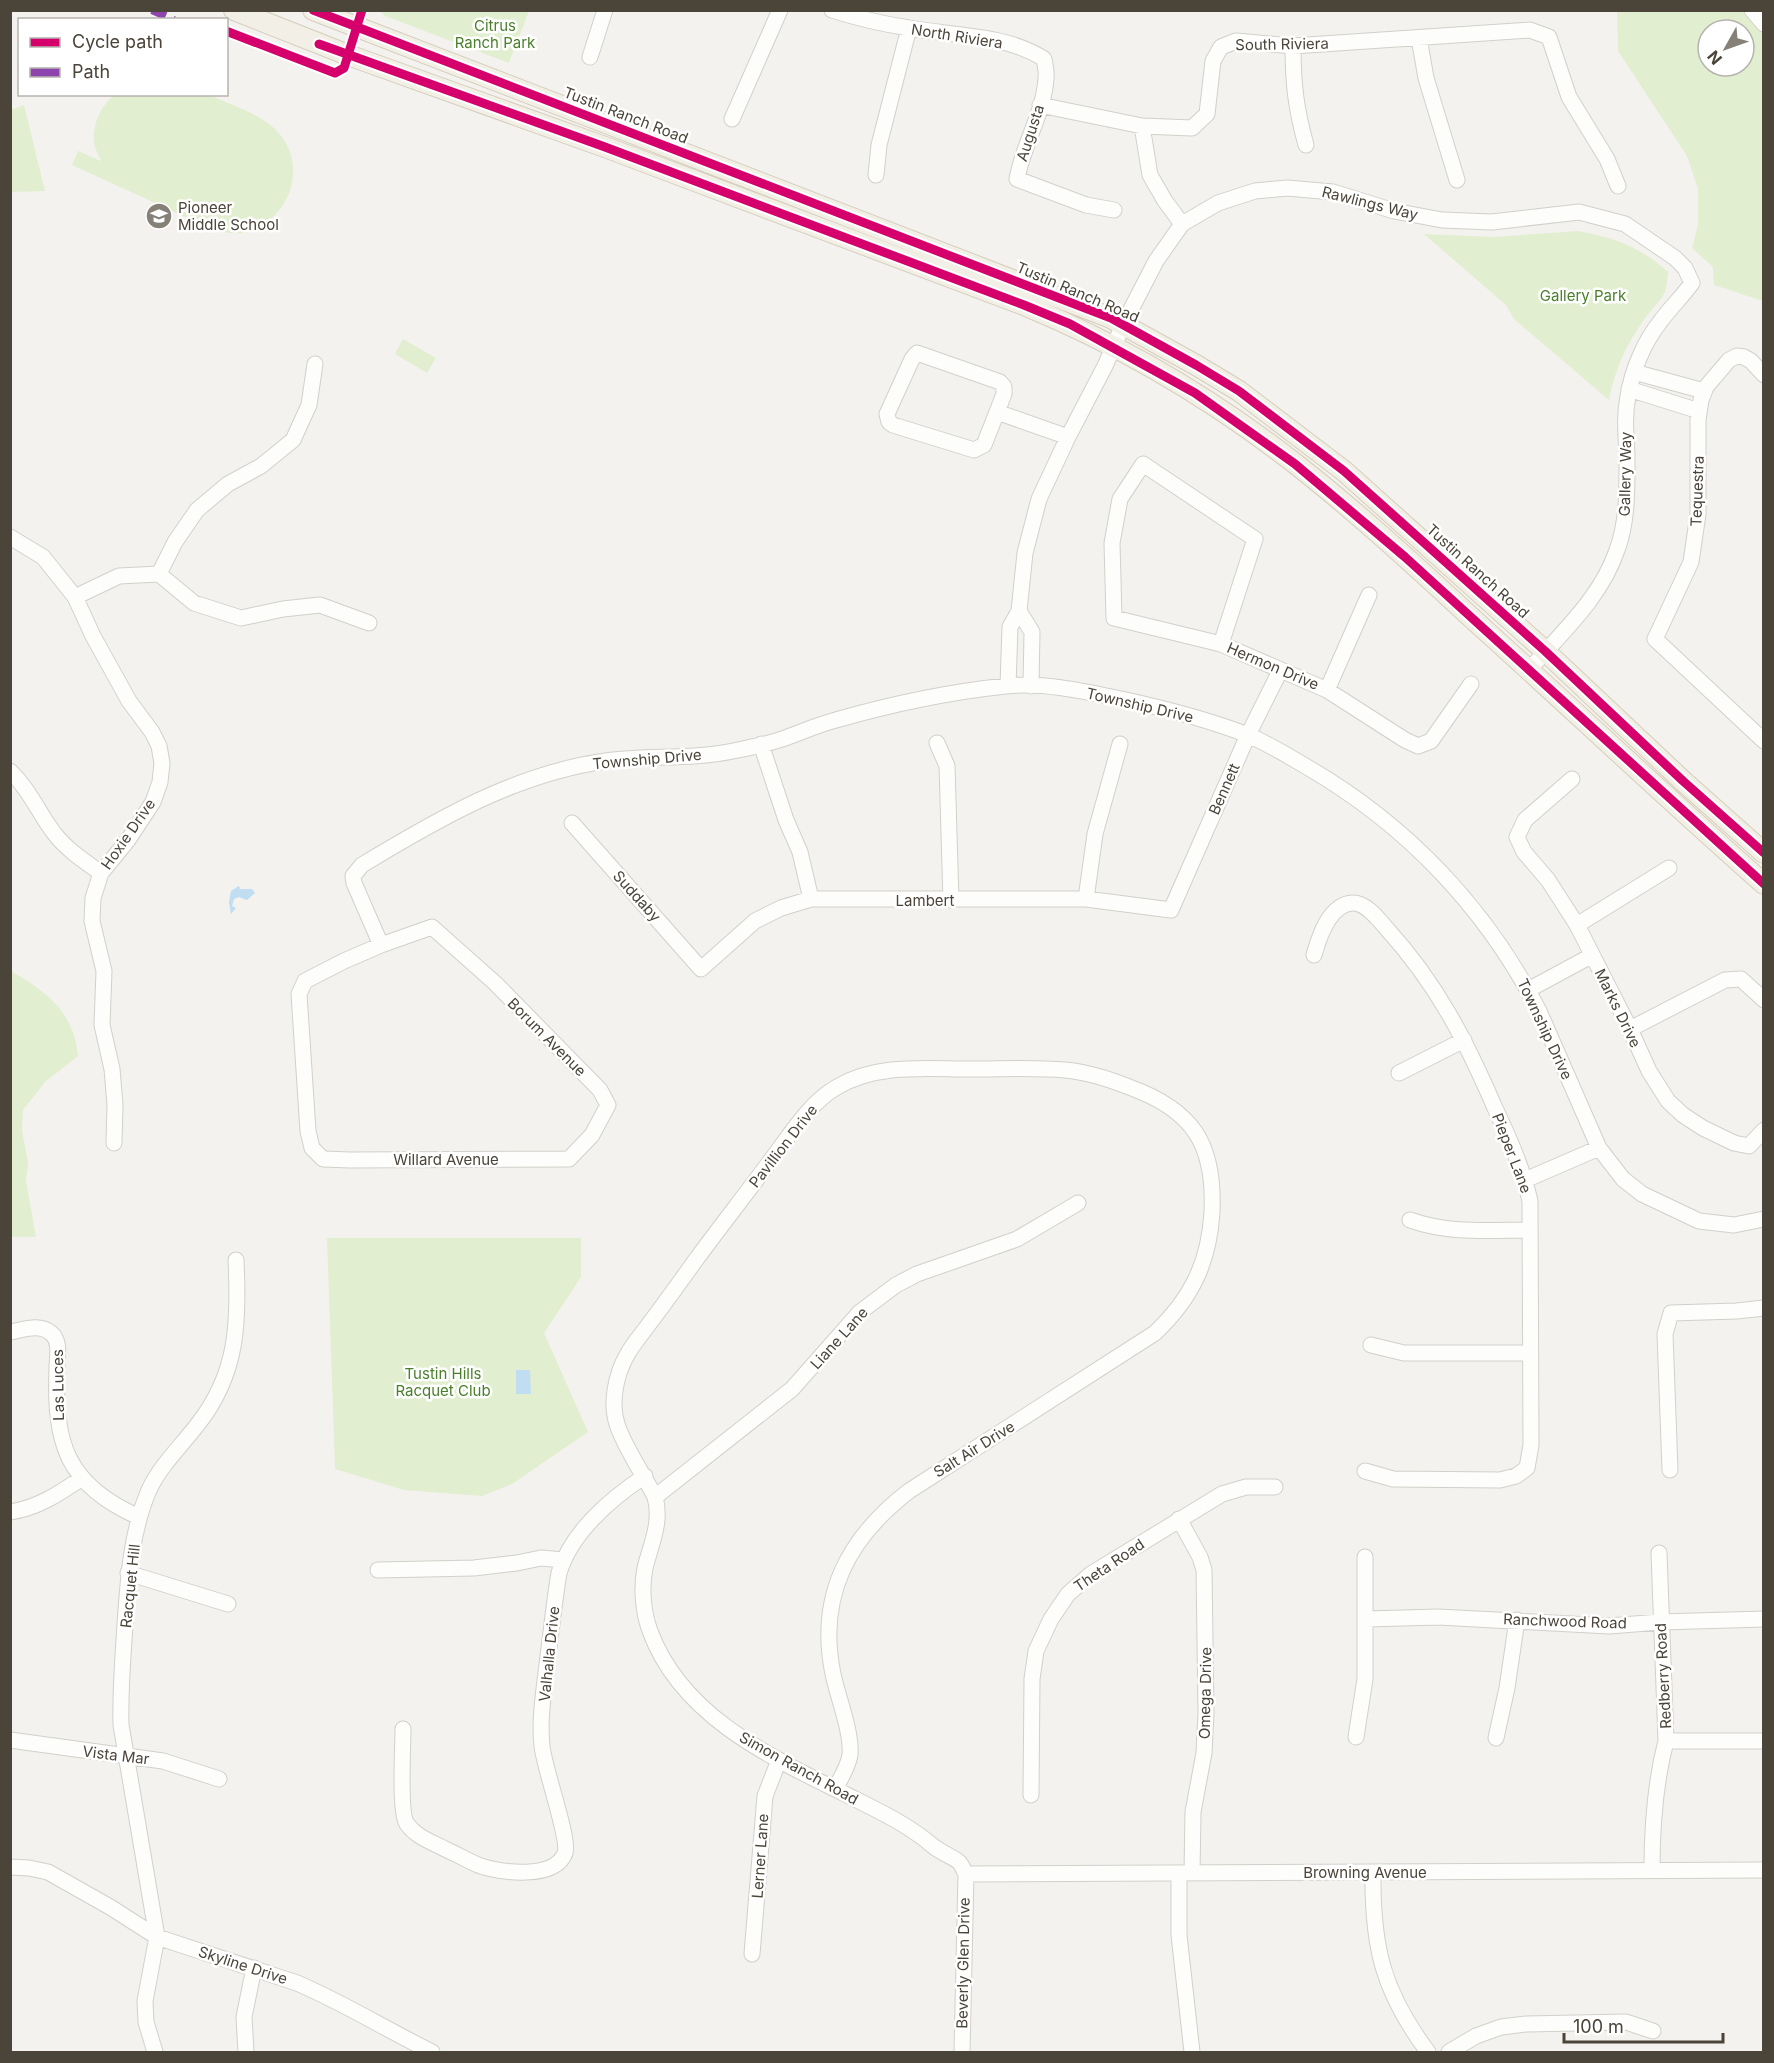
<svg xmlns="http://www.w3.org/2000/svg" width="1774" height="2063" viewBox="0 0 1774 2063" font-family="Inter,sans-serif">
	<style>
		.green { fill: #e1eecf; fill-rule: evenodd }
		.water { fill: #c0ddf1 }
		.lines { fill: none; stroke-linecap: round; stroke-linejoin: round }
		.minor-casing { stroke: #d2d0cb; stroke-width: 17 }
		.major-casing { stroke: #d6cebb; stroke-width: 22 }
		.minor { stroke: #fdfdfc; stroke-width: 15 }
		.major { stroke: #f2efe6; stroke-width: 20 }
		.quiet { stroke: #8e44ad; stroke-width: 8; stroke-dasharray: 15 8; stroke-linecap: butt }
		.cycleway-casing { stroke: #fff; stroke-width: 13 }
		.cycleway { stroke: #d6006c; stroke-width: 9 }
		.labels { text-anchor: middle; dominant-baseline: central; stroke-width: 5; stroke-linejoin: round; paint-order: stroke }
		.park-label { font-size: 15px; fill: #4a7f2a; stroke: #fff }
		.street-label { font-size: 15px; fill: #4b4439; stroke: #fff }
		.poi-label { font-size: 15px; fill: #4b4439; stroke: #fff; text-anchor: start }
	</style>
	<rect width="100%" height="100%" fill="#f4f2ee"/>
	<path class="green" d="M 380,11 L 529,11 L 509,63 L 385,16 Z
		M 1617,11 L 1763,11 L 1763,301 L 1714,285 L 1713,267 L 1692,248 L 1698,225 L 1698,189 L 1687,156 L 1618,51 ZM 1708,30 L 1744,30 L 1744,66 L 1708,66 Z
		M 210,95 C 231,105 258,113 275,129 C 309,162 292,215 251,231 C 239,236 226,232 214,230 L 72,165 L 78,151 L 101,161 C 99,156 95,149 94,143 C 92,124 101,106 114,95 Z
		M 24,105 L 45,191 L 11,192 L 11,110 Z
		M 1578,231 C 1615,238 1639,246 1668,272 C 1666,302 1660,297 1644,320 C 1627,343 1614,371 1609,400 L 1514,319 L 1506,305 L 1424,234 L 1493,237 Z
		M 403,339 L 436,358 L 427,373 L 395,354 Z
		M 11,971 C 47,992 74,1012 78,1056 L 46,1081 L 23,1110 L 22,1130 L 28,1163 L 26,1181 L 36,1237 L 11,1237 Z
		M 327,1238 L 581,1238 L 581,1277 L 544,1333 L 588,1432 L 512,1484 L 482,1496 L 404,1490 L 335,1469 Z"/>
	<path class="water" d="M 239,886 L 240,889 L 252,889 L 255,893 L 247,900 L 239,897 L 234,899 L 232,906 L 236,908 L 231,914 L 229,902 L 231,891 Z
		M 516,1370 L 530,1370 L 531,1394 L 516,1394 Z"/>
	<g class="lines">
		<defs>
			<path id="minor" d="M 832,10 C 857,18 883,24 909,28 C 954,36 1005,34 1044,59 C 1045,65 1047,72 1046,78 C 1044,113 1023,144 1017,179 L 1086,205 L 1114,210
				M 1752,10 L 1764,24
				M 1419,38 L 1426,78 L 1457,180
				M 1293,46 C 1293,84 1296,109 1306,145
				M 590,57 L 605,10
				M 1040,105 L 1142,126 L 1192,128 L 1207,114 L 1213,61 L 1221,47 L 1236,41 L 1293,46 L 1530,30 L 1549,37 L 1569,97 L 1607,159 L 1618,186
				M 732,119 L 780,10
				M 1142,126 L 1150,175 L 1165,201 L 1182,224
				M 876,175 L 879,145 L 909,28
				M 917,353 L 1000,382 L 1004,387 L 1004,394 L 984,445 L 974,450 L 893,425 L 889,422 L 887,414 L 912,359 Z
				M 1634,372 L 1704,391
				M 1764,375 L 1751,361 L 1744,357 L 1737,356 L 1729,360 L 1706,387 L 1701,400 L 1698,420 L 1698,514 L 1691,562 L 1655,639 L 1764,741
				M 1629,389 L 1699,411
				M 997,412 L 1068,437
				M 10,537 L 43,557 L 75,597 L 93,636 L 129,701 L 152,732 L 159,746 L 162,763 L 160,782 L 153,802 L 128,840 L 101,873 L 93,898 L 92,921 L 104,971 L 102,1025 L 112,1069 L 115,1105 L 114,1143
				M 159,574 L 175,542 L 197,510 L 228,484 L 261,466 L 293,440 L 309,405 L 315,364
				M 75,597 L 119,576 L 159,574 L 194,603 L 241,618 L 283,609 L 320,605 L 369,623
				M 1019,611 L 1032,632 L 1031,686
				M 1221,644 L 1255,539 L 1143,464 L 1120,499 L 1112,543 L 1114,618 L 1221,644 L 1327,690 L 1405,740 L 1418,746 L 1431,741 L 1471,684
				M 1008,686 L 1010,627 L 1019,611 L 1025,553 L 1039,499 L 1068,437 L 1105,366 L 1123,325 L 1156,261 L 1182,224 L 1218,203 L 1255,191 L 1287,188 L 1333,192 L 1394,211 L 1442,220 L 1492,222 L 1579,212 L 1625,224 L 1675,258 L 1685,268 L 1692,283 C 1682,297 1670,308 1660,322 C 1644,342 1632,371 1628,396 C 1624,416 1626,435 1627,455 C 1627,486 1628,521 1617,550 C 1601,598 1561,633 1529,670
				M 1327,690 L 1369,595
				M 937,743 L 947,766 L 951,900
				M 761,744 L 786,820 L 800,852 L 811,899
				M 10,771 C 30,790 38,812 54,833 C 67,850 84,861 101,873
				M 1572,779 L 1525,820 L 1517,837 L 1524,852 L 1548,880 L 1577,925 L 1630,1029 L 1649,1071 L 1668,1101 L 1683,1115 L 1703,1128 L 1734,1143 L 1749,1146 L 1764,1130
				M 572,823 L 701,969 L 755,921 L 781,908 L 811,899 L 1086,899 L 1171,910 L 1248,735 L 1280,671
				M 1086,899 L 1095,834 L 1120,744
				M 1577,925 L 1669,868
				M 432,927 L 495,983 L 600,1090 L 608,1105 L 592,1135 L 569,1159 L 350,1160 L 323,1159 L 312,1148 L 308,1131 L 299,994 L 305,981 L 344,961 L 381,945 Z
				M 381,945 L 354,883 L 353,876 L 362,865 C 438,819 517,773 606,761 C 648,755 691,760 733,751 C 748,748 764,745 779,740 C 798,734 816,725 836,720 C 892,704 948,692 1006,686 C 1046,682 1087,692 1126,700 C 1167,709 1209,720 1248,735 C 1269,744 1288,756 1307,767 C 1407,825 1486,908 1539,1011 L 1599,1148 L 1623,1179 L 1642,1194 L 1699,1221 L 1734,1225 L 1764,1219
				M 1314,955 C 1319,937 1329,905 1352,903 C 1366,902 1379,920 1387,929 C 1437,984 1466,1041 1495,1108 C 1509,1138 1523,1169 1530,1201 L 1531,1445 L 1527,1468 L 1516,1476 L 1500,1480 L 1393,1479 L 1365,1471
				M 1528,990 L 1591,956
				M 1630,1029 L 1725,980 L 1741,979 L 1764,1000
				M 1399,1073 L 1464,1040
				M 1525,1180 L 1599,1148
				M 1410,1220 C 1449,1234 1490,1230 1530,1230
				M 10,1332 C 23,1330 39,1323 51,1333 C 61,1341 57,1357 57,1368 C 54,1443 66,1485 139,1517
				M 1371,1345 L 1404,1353 L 1530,1353
				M 1670,1470 L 1665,1334 L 1671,1313 L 1737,1311 L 1764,1308
				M 655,1497 L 792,1389 L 860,1312 L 896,1285 L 917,1274 L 1017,1239 L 1078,1203
				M 10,1512 C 38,1508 60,1493 82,1478
				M 1179,1519 L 1200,1557 L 1204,1570 L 1206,1713 L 1204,1753 L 1193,1812 L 1192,1873
				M 378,1570 L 474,1568 L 517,1563 L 541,1558 L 563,1560
				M 128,1573 L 228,1604
				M 1366,1619 L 1438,1617 L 1609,1626 L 1660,1622 L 1764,1619
				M 403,1729 C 403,1747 399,1813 407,1824 C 416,1837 432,1842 445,1849 C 456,1854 467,1860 478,1865 C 500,1873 555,1880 565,1853 C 570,1839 544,1768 542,1746 C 539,1719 544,1691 547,1664 C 551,1634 554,1603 559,1573 C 571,1533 610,1499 645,1476
				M 1356,1737 L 1365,1679 L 1365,1557
				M 1496,1738 L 1507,1688 L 1517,1620
				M 10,1740 L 163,1761 L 219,1779
				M 1666,1741 L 1764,1741
				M 835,1789 C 841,1778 848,1767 850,1755 C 852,1732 838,1698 833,1674 C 817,1596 848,1538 909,1491 L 1155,1333 C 1192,1298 1209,1262 1212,1212 C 1215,1144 1193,1110 1129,1087 C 1109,1079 1087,1072 1065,1070 C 1034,1067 1003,1069 971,1069 C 927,1069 877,1063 837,1087 C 809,1103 791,1134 771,1160 C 746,1194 720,1227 695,1261 C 680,1282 665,1303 649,1324 C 642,1334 633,1344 627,1355 C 616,1374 610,1403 617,1424 C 624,1447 644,1475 655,1497 C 662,1522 651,1544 645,1568 C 641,1588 643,1612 650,1631 C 683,1721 780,1761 859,1801 C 885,1814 911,1827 933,1846 C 940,1852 955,1858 959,1862 C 962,1865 964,1871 966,1874
				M 1031,1795 L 1032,1679 L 1036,1651 L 1051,1619 L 1068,1594 L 1091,1574 L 1222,1494 L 1246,1487 L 1275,1487
				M 10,1867 L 29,1868 L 48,1872 L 110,1907 L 157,1937 L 297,1983 C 344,2003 387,2030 432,2052
				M 1652,1869 C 1652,1825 1655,1783 1666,1741 L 1659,1553
				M 1373,1872 C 1372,1947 1383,1992 1428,2052
				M 1179,1873 L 1179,1935 L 1192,2052
				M 966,1874 L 1764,1870
				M 752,1954 L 765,1796 L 779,1760
				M 155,2052 L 146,2022 L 145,2001 L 157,1937 L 121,1725 C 120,1691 123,1658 125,1624 C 128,1579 131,1532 149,1490 C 160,1466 182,1445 198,1424 C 238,1373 239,1322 236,1260
				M 246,2052 L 244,2017 L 254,1968
				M 962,2052 L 966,1874
				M 1449,2052 L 1476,2036 L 1501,2027 L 1526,2024 L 1626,2022 L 1653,2031"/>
			<path id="major" d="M 234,10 L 348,55 L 605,147 L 1024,305 C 1121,345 1214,400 1297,465 C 1363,517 1425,575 1486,631 C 1579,715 1670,801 1764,884
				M 313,10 L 1111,318 L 1196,365 L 1239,391 L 1344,471 L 1545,651 L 1683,781 L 1764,853"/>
		</defs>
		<use href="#minor" class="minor-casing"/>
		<use href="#major" class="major-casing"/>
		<use href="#minor" class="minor"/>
		<use href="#major" class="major"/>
		<path class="quiet" d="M 152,10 L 174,20"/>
		<defs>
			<path id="cycleway" d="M 313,10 L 1111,318 L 1196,365 L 1239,391 L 1344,471 L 1545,651 L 1683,781 L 1764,853
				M 226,31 L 335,73 L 344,68 L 362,10
				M 319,44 L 605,147 L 1024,305 L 1070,324 L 1195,393 L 1295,464 L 1405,557 L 1764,884"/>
		</defs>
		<use href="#cycleway" class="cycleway-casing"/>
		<use href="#cycleway" class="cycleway"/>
	</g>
	<defs>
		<symbol id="school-disc" viewBox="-11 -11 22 22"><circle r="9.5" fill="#868178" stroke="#fff"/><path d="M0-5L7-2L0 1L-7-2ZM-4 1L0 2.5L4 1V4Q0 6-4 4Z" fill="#fff"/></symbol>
	</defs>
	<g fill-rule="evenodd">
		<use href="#school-disc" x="144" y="201" width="30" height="30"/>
	</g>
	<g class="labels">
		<g class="park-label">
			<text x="495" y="25">Citrus<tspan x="495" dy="17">Ranch Park</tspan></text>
			<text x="1583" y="295">Gallery Park</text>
			<text x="443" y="1373">Tustin Hills<tspan x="443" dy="17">Racquet Club</tspan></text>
		</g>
		<g class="street-label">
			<text transform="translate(957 36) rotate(9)">North Riviera</text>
			<text transform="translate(1282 44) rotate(-1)">South Riviera</text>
			<text transform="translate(626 115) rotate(21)">Tustin Ranch Road</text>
			<text transform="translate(1030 133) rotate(-72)">Augusta</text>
			<text transform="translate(1370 203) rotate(14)">Rawlings Way</text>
			<text transform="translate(1078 292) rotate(23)">Tustin Ranch Road</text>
			<text transform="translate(1625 474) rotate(-89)">Gallery Way</text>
			<text transform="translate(1697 491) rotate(-88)">Tequestra</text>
			<text transform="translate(1478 571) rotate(42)">Tustin Ranch Road</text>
			<text transform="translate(1273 666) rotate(23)">Hermon Drive</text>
			<text transform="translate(1140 705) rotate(13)">Township Drive</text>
			<text transform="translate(647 759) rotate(-5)">Township Drive</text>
			<text transform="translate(1224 789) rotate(-66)">Bennett</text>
			<text transform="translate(128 834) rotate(-55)">Hoxie Drive</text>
			<text transform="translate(637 896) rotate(48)">Suddaby</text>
			<text x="925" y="900">Lambert</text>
			<text transform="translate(1618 1008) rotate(64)">Marks Drive</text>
			<text transform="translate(1545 1029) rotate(65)">Township Drive</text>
			<text transform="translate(547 1037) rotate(45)">Borum Avenue</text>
			<text transform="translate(783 1146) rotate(-52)">Pavillion Drive</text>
			<text transform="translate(1512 1153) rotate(69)">Pieper Lane</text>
			<text x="446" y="1159">Willard Avenue</text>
			<text transform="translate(839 1338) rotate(-48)">Liane Lane</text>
			<text transform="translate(58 1385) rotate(-91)">Las Luces</text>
			<text transform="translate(974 1449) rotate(-32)">Salt Air Drive</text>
			<text transform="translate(1109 1565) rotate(-34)">Theta Road</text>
			<text transform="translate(130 1586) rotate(-84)">Racquet Hill</text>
			<text transform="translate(1565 1621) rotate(2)">Ranchwood Road</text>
			<text transform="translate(549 1654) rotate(-84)">Valhalla Drive</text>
			<text transform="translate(1663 1676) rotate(-93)">Redberry Road</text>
			<text transform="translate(1205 1693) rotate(-89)">Omega Drive</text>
			<text transform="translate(116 1755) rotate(7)">Vista Mar</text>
			<text transform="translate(799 1768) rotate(29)">Simon Ranch Road</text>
			<text transform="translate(760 1856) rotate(-86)">Lerner Lane</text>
			<text x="1365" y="1872">Browning Avenue</text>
			<text transform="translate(963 1963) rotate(-89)">Beverly Glen Drive</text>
			<text transform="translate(243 1965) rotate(18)">Skyline Drive</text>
		</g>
		<g class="poi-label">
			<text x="178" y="207">Pioneer<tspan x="178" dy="17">Middle School</tspan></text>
		</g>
	</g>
	<rect width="1774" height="2063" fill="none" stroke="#4b4439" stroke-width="24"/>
	<rect x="18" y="18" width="210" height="78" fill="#ffffff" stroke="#b7b4b0" stroke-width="1.5"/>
	<rect x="30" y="38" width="30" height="9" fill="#d6006c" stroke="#b7b4b0" stroke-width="1.5"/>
	<text x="72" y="48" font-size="18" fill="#4b4439">Cycle path</text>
	<rect x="30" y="68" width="30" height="9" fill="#8e44ad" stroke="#b7b4b0" stroke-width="1.5"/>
	<text x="72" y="78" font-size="18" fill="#4b4439">Path</text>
	<g transform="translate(1726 48) rotate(230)"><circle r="28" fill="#ffffff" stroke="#b7b4b0" stroke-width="1.5"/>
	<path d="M0-4.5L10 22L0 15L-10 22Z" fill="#868178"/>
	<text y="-9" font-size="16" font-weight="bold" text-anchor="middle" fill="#4b4439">N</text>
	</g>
	<path d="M1564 2033v9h159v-9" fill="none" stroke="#4b4439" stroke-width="3"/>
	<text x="1573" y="2033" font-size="18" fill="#4b4439" stroke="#ffffff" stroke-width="4.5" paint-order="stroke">100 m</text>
</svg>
